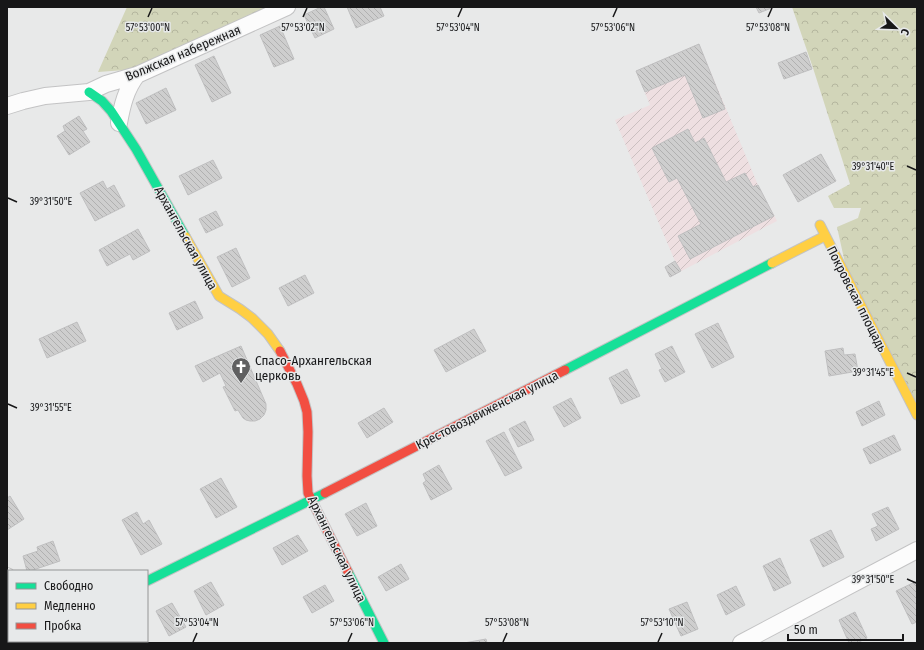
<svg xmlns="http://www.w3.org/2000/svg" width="924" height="650" viewBox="0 0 924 650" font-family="'Fira Sans Condensed',sans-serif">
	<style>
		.industrial { fill: url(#industrial-furrows) }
		.forest { fill: url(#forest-crowns) }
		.building { fill: url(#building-back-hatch); stroke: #bfbfc0 }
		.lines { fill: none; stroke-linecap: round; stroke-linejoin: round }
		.street-casing { stroke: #c3c3c4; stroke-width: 18 }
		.fast-casing { stroke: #c3c3c4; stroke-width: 11 }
		.slow-casing { stroke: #c3c3c4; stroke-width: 11 }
		.jam-casing { stroke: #c3c3c4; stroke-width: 11 }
		.street { stroke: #fcfcfc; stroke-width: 16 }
		.fast { stroke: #16e098; stroke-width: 9 }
		.slow { stroke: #ffcf43; stroke-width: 9 }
		.jam { stroke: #f24e42; stroke-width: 9 }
		.ticks { fill: none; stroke: #171718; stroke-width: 1.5 }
		.labels { text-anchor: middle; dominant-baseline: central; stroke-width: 3; stroke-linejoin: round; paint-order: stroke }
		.street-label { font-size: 13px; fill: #171718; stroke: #e7e9ea }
		.poi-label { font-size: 13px; fill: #171718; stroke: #e7e9ea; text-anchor: start }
		.ticks-label { font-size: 10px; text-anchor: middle; fill: #171718; stroke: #e7e9ea; stroke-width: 3; stroke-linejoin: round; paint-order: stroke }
	</style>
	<defs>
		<pattern id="industrial-furrows" width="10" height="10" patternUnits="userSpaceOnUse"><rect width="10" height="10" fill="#eedfe1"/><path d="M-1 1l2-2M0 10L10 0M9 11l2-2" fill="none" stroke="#cbbfc0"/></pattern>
		<pattern id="forest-crowns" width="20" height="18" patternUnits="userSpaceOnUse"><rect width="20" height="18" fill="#d2d5b9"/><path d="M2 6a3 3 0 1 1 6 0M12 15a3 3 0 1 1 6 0" fill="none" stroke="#b4b69e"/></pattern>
		<pattern id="building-back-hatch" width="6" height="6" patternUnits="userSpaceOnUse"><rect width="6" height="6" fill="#cecece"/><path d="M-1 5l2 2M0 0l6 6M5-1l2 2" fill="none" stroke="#b0b0b0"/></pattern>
	</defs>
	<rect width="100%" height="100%" fill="#e8e9e9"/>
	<path class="industrial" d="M 699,44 L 758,185 L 777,221 L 670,277 L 665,267 L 675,261 L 615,120 L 650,105 L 636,71 Z"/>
	<path class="forest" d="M 127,7 L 274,7 L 139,69 L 98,72 Z
		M 792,7 L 917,7 L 917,410 L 847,272 L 837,227 L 858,218 L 861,208 L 834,208 L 828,196 L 850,184 L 813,68 Z"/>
	<path class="building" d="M 321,7 L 324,7 L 334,29 L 315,38 L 304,15 Z
		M 347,7 L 380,7 L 384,16 L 356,28 Z
		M 756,7 L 774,7 L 759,13 Z
		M 280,26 L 294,59 L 274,67 L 260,35 Z
		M 699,44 L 725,109 L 703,118 L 685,75 L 645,92 L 636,71 Z
		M 806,52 L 812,69 L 784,79 L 778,63 Z
		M 214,56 L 231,93 L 212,102 L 195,65 Z
		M 166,88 L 176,110 L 146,124 L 136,103 Z
		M 79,116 L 87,129 L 83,131 L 90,142 L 69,155 L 57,136 L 65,131 L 63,126 Z
		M 688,129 L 695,143 L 704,138 L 726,182 L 745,173 L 753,187 L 758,185 L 774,216 L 690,259 L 678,236 L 701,224 L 677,178 L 669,182 L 652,148 Z
		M 821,154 L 836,181 L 798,202 L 783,175 Z
		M 213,160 L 222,178 L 188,195 L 179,176 Z
		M 103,181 L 107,189 L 114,185 L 125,206 L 95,221 L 80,193 Z
		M 216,211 L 223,225 L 206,233 L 199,219 Z
		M 138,229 L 150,251 L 133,260 L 130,254 L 107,266 L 99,250 Z
		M 236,248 L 250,278 L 232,287 L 217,257 Z
		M 675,261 L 681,271 L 670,277 L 665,267 Z
		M 305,275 L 314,293 L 288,306 L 279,288 Z
		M 195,301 L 203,318 L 177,330 L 169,313 Z
		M 77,322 L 86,341 L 47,358 L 39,339 Z
		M 718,323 L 734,357 L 712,368 L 695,334 Z
		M 474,329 L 486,351 L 446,372 L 434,350 Z
		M 241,346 L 266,404 L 266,410 L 264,415 L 260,419 L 255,421 L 250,421 L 246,420 L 243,418 L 238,410 L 235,411 L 223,387 L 226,386 L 220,373 L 203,382 L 195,366 Z
		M 672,346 L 685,372 L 665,382 L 659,370 L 662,369 L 655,354 Z
		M 843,348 L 844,355 L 855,354 L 858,371 L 829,376 L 825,351 Z
		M 627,369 L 640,396 L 621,404 L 609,378 Z
		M 571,398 L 581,418 L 564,427 L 553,407 Z
		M 879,401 L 885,415 L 862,426 L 856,412 Z
		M 384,408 L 393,422 L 367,438 L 358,423 Z
		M 525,421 L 534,440 L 518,447 L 509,429 Z
		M 504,432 L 522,468 L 505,476 L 486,441 Z
		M 894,435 L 901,450 L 870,464 L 863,449 Z
		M 439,465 L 452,489 L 431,500 L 423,483 L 426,481 L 423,474 Z
		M 221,478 L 237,507 L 216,518 L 200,489 Z
		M 10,496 L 24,519 L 7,530 L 7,498 Z
		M 366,503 L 377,526 L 357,536 L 345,514 Z
		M 888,507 L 899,529 L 876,541 L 871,529 L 878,526 L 872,514 Z
		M 137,512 L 143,524 L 149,520 L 162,544 L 141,555 L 122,520 Z
		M 831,530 L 844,557 L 823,567 L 810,540 Z
		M 298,535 L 308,551 L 282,565 L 273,548 Z
		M 53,541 L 60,561 L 30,571 L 27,571 L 23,556 L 38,551 L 37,547 Z
		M 780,558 L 791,583 L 774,591 L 763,566 Z
		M 401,564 L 409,579 L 386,591 L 378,577 Z
		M 917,581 L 917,622 L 912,624 L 896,591 Z
		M 211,582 L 224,605 L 206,615 L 194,591 Z
		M 325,585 L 334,601 L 312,613 L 303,597 Z
		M 736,586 L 745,605 L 726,615 L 717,595 Z
		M 687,602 L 698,629 L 681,636 L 669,609 Z
		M 172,603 L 186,627 L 169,636 L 156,611 Z
		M 855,612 L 867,638 L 857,643 L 849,643 L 839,620 Z
		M 486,639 L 487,643 L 464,643 Z"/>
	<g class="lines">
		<defs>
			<path id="street" d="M 7,106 L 23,101 L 45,96 L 89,92 L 106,84 L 137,75 L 287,7
				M 119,123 C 122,106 126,89 137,75
				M 7,576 L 9,579
				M 34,643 L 34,641
				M 741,643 L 917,550"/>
			<path id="fast" d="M 89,92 L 102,101 L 111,111 L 136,149 L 185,236
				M 565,370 L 772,263
				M 348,572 L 384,643
				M 147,581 L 325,493"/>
			<path id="slow" d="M 820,225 L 917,415
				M 185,236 L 219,296 L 240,309 L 252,318 L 268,334 L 280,351
				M 772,263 L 825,236"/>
			<path id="jam" d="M 280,351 L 297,384 L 304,401 L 307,412 L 308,432 L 307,476 L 308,493 L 348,572
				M 325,493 L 565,370"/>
		</defs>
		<use href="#street" class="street-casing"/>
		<use href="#fast" class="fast-casing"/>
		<use href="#slow" class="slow-casing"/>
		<use href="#jam" class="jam-casing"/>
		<use href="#street" class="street"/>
		<use href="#fast" class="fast"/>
		<use href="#slow" class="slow"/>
		<use href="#jam" class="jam"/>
	</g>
	<path class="ticks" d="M 148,17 L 152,8M 303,17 L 307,8M 458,17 L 462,8M 613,17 L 617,8M 768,17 L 772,8M 907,166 L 916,170M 8,198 L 17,202M 907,373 L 916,377M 8,404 L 17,408M 907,579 L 916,583M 193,642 L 197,633M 348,642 L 352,633M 503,642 L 507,633M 658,642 L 662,633"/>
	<defs>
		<symbol id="church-pin" viewBox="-11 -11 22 30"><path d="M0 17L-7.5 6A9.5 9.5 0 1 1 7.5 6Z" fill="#606061" stroke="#e7e9ea"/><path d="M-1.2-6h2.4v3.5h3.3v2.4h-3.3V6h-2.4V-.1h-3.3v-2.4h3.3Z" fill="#fff"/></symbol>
	</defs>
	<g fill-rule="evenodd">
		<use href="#church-pin" x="230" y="356" width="22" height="30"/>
	</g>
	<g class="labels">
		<g class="street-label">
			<text transform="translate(183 53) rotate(-23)">Волжская набережная</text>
			<text transform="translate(186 238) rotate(61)">Архангельская улица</text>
			<text transform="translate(857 299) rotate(63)">Покровская площадь</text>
			<text transform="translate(487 410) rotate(-27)">Крестовоздвиженская улица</text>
			<text transform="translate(337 549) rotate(64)">Архангельская улица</text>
		</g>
		<g class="poi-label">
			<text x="255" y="360">Спасо-Архангельская<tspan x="255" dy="15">церковь</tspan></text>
		</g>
	</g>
	<g class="ticks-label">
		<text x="148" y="31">57°53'00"N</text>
		<text x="303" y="31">57°53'02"N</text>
		<text x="458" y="31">57°53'04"N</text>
		<text x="613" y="31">57°53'06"N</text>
		<text x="768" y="31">57°53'08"N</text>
		<text x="873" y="170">39°31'40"E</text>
		<text x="51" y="205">39°31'50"E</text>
		<text x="873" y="376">39°31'45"E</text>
		<text x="51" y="411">39°31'55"E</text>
		<text x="873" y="583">39°31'50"E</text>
		<text x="197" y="626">57°53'04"N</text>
		<text x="352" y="626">57°53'06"N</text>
		<text x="507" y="626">57°53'08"N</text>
		<text x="662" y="626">57°53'10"N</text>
	</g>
	<rect width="924" height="650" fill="none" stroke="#171718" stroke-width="16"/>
	<rect x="8" y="570" width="140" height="72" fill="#e7e9ea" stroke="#949596"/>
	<rect x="16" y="583" width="20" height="6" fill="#16e098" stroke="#949596"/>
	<text x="44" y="590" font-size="12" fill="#171718">Свободно</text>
	<rect x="16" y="603" width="20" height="6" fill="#ffcf43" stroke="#949596"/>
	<text x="44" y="610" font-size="12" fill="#171718">Медленно</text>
	<rect x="16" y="623" width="20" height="6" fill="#f24e42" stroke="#949596"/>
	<text x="44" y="630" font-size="12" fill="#171718">Пробка</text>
	<g transform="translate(896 28) rotate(113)" stroke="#e7e9ea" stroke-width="3" paint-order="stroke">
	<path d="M0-3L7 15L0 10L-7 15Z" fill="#171718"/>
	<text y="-6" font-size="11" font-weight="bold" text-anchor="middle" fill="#171718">С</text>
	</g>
	<path d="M788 634v6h115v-6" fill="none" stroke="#171718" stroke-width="2"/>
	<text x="794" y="634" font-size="12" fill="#171718" stroke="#e7e9ea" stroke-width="3" paint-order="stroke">50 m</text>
</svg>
